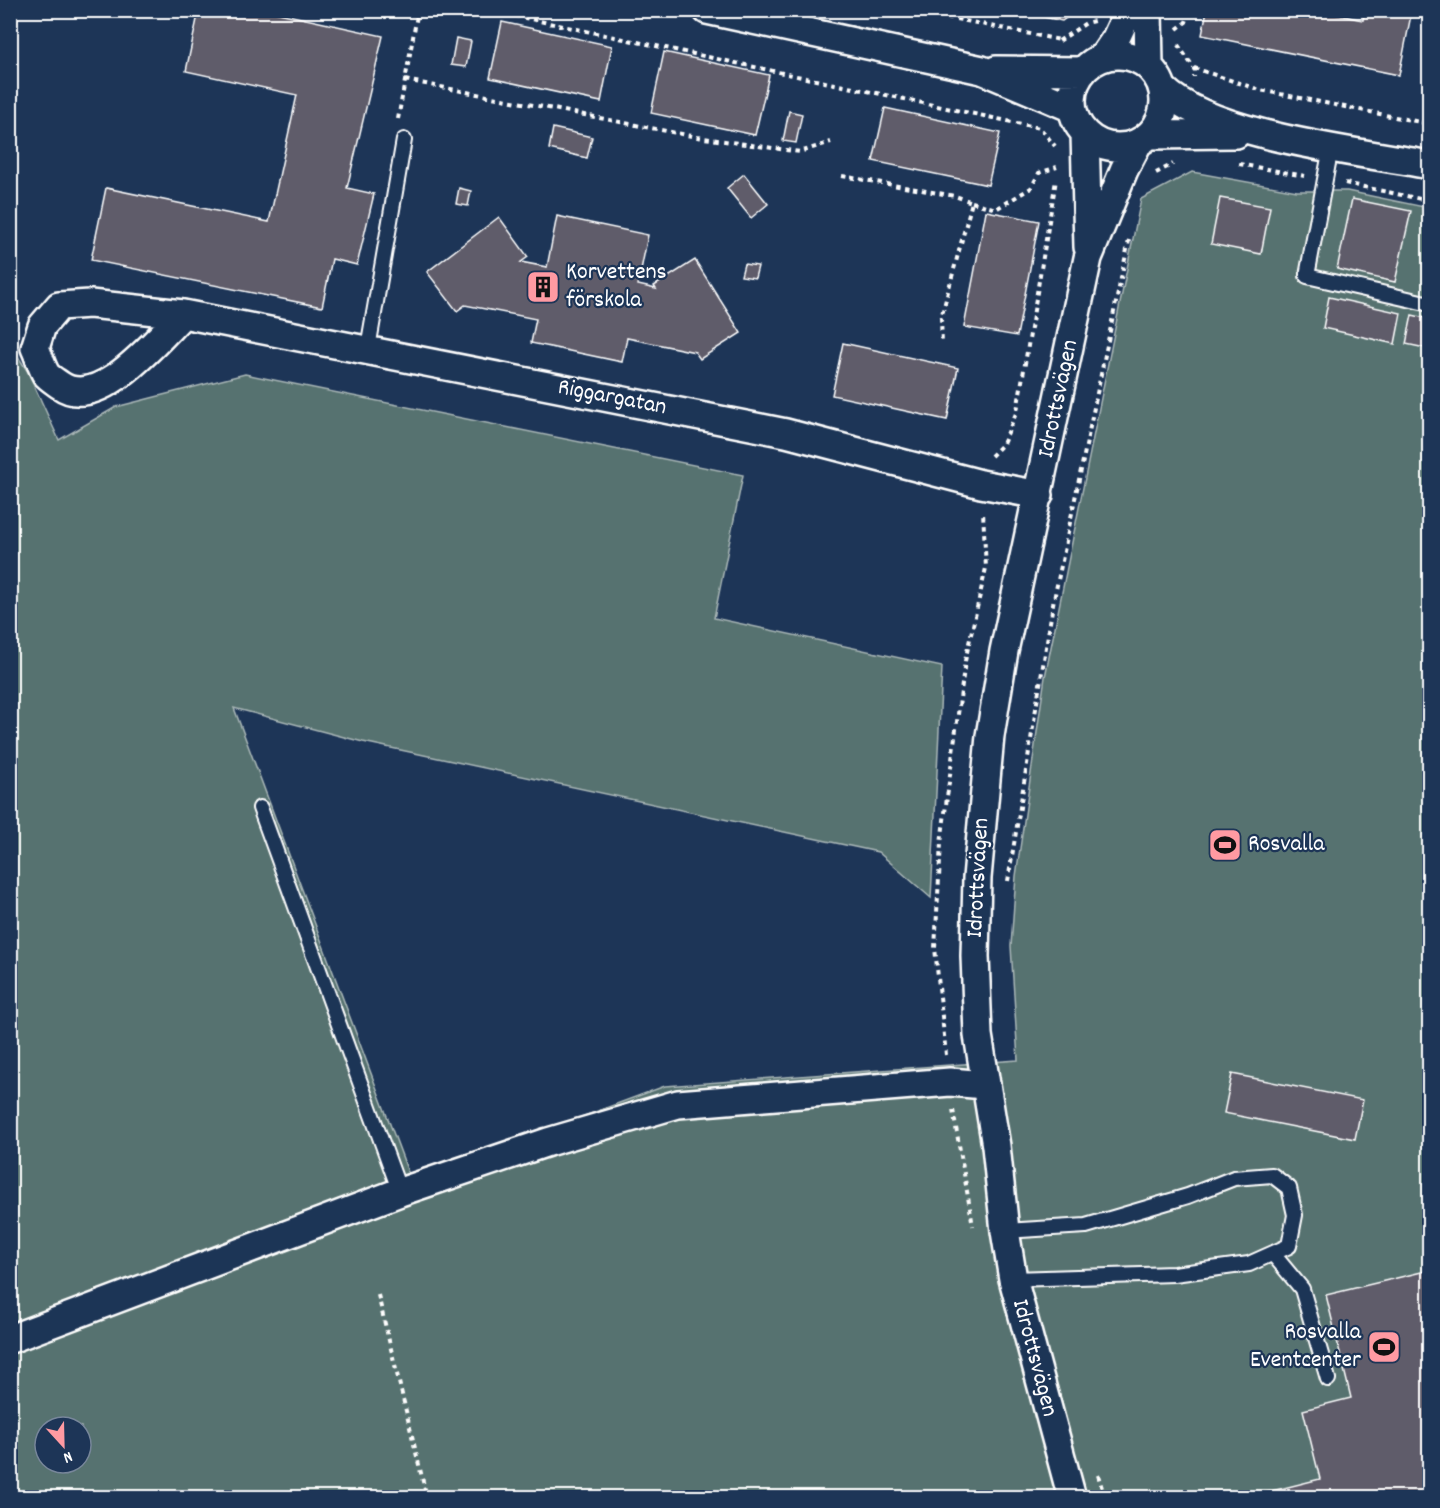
<svg xmlns="http://www.w3.org/2000/svg" width="1440" height="1508" viewBox="0 0 1440 1508" font-family="Dekko,sans-serif">
	<style>
		.green { fill: #577270; stroke: #abb8b8; stroke-width: 1.5; fill-rule: evenodd }
		.building { fill: #5f5c6a; stroke: #fff; stroke-width: 1.5 }
		.lines { fill: none; stroke-linecap: round; stroke-linejoin: round }
		.service-casing { stroke: #fff; stroke-width: 18 }
		.minor-casing { stroke: #fff; stroke-width: 32 }
		.path { stroke: #fff; stroke-width: 4; stroke-dasharray: 4.5 4.5; stroke-linecap: butt }
		.service { stroke: #1d3557; stroke-width: 14 }
		.minor { stroke: #1d3557; stroke-width: 27 }
		.labels { text-anchor: middle; dominant-baseline: central; stroke-width: 4.5; stroke-linejoin: round; paint-order: stroke }
		.poi-label { font-size: 24px; fill: #fff; stroke: #1d3557; text-anchor: start }
		.street-label { font-size: 24px; fill: #fff; stroke: #1d3557 }
	</style>
	<rect width="100%" height="100%" fill="#1d3557"/>
	<filter id="ink" filterUnits="userSpaceOnUse"><feTurbulence type="fractalNoise" baseFrequency=".0167" numOctaves="2"/><feDisplacementMap in="SourceGraphic" scale="12" xChannelSelector="R" yChannelSelector="G"/><feConvolveMatrix kernelMatrix="1 2 1 2 8 2 1 2 1" color-interpolation-filters="sRGB"/></filter>
	<g filter="url(#ink)">
		<path class="green" d="M 1192,172 L 1297,191 L 1347,191 L 1429,208 L 1429,1497 L 11,1497 L 10,344 L 28,372 L 59,440 L 116,407 L 245,374 L 743,475 L 714,618 L 942,667 L 931,898 L 878,852 L 363,742 L 234,708 L 411,1180 L 665,1086 L 1018,1060 L 1011,946 L 1016,876 L 1045,677 L 1141,199 ZM 45,1427 L 81,1427 L 81,1463 L 45,1463 Z"/>
		<path class="building" d="M 199,10 L 265,10 L 383,36 L 347,188 L 374,194 L 357,265 L 332,259 L 322,307 L 91,260 L 106,188 L 269,222 L 297,95 L 186,71 Z
			M 1011,10 L 1077,10 L 1062,21 Z
			M 1207,10 L 1315,10 L 1363,20 L 1365,10 L 1412,10 L 1399,75 L 1202,35 Z
			M 502,22 L 612,46 L 601,102 L 490,78 Z
			M 456,38 L 471,41 L 466,67 L 451,65 Z
			M 664,52 L 769,75 L 755,135 L 651,113 Z
			M 885,108 L 1000,133 L 988,185 L 873,161 Z
			M 789,111 L 802,114 L 796,143 L 783,141 Z
			M 553,128 L 592,137 L 587,158 L 549,149 Z
			M 744,174 L 768,204 L 751,218 L 727,188 Z
			M 459,188 L 471,191 L 468,206 L 456,204 Z
			M 1220,198 L 1270,207 L 1261,254 L 1211,244 Z
			M 1352,199 L 1411,211 L 1395,282 L 1337,269 Z
			M 986,211 L 1039,221 L 1017,336 L 964,327 Z
			M 557,216 L 648,235 L 638,285 L 656,289 L 654,286 L 695,260 L 741,333 L 700,359 L 695,352 L 627,338 L 622,362 L 531,343 L 536,319 L 465,305 L 457,311 L 427,272 L 499,217 L 528,257 L 521,262 L 547,267 Z
			M 744,264 L 758,266 L 755,278 L 741,276 Z
			M 1329,297 L 1401,313 L 1395,344 L 1323,328 Z
			M 1412,315 L 1430,319 L 1430,349 L 1406,344 Z
			M 843,343 L 958,368 L 947,420 L 832,395 Z
			M 1232,1074 L 1363,1100 L 1355,1139 L 1224,1113 Z
			M 1430,1270 L 1430,1498 L 1244,1498 L 1320,1479 L 1303,1410 L 1351,1398 L 1326,1295 Z"/>
		<g class="lines">
			<defs>
				<path id="service" d="M 1331,147 L 1307,276 L 1430,304
					M 368,348 L 404,140
					M 260,808 L 400,1192
					M 1005,1231 L 1086,1226 L 1188,1196 L 1234,1178 L 1272,1175 L 1289,1188 L 1295,1215 L 1289,1246 L 1249,1264 L 1174,1274 L 1013,1279
					M 1273,1254 L 1302,1289 L 1328,1379"/>
				<path id="minor" d="M 707,10 L 982,70 L 1072,108
					M 1148,10 L 1149,66
					M1072 101a46 46 0 1 1 92 0a46 46 0 1 1-92 0Z
					M 1103,57 L 1116,38 L 1129,10
					M 996,70 L 1083,71
					M 1163,89 C 1211,136 1361,152 1430,165
					M 1085,134 L 1088,247
					M 1150,135 L 1236,134
					M 183,314 C 158,338 99,413 60,385 C 56,382 49,378 46,374 C 41,366 39,356 35,348 L 42,326 L 59,306 L 90,304 L 183,314 L 786,433 L 981,484 L 1039,495
					M 10,1339 L 400,1192 L 548,1142 L 678,1104 L 950,1082 L 985,1085
					M 1072,1498 L 1013,1279 L 1005,1231 L 996,1146 L 978,1035 L 975,956 L 977,878 L 990,736 L 1004,651 L 1088,258 L 1124,170 L 1138,143"/>
			</defs>
			<use href="#service" class="service-casing"/>
			<use href="#minor" class="minor-casing"/>
			<path class="path" d="M 488,10 L 1040,128 L 1055,146
				M 912,10 L 1060,40
				M 1177,29 L 1186,22 L 1190,10
				M 1059,41 L 1086,23 L 1094,21
				M 1178,45 L 1194,68 L 1194,77
				M 1194,68 L 1260,90 L 1430,124
				M 405,80 L 697,137 L 800,152 L 831,142
				M 398,119 L 418,10
				M 1239,164 L 1305,176
				M 1156,173 L 1173,164
				M 842,176 L 955,196 L 972,202 L 941,318 L 942,344
				M 1345,183 L 1430,201
				M 972,202 L 996,209 L 1031,188 L 1039,173 L 1057,167
				M 991,456 L 1003,444 L 1017,411 L 1056,180
				M 1008,881 L 1053,604 L 1129,240
				M 946,1055 L 935,948 L 941,843 L 965,661 L 986,568 L 983,512
				M 953,1110 L 973,1226
				M 378,1295 L 427,1498
				M 1098,1475 L 1105,1498
				M 993,1498 L 999,1498"/>
			<use href="#service" class="service"/>
			<use href="#minor" class="minor"/>
		</g>
	</g>
	<defs>
		<symbol id="building-square" viewBox="-11 -11 22 22"><rect x="-9" y="-9" width="18" height="18" rx="4" fill="#ff9aa2" stroke="#1d3557"/><path d="M-4-6H4V6H1V3H-1V6H-4ZM-2.5-4.3h1.7v1.8h-1.7ZM.8-4.3h1.7v1.8H.8ZM-2.5-1h1.7V.8h-1.7ZM.8-1h1.7V.8H.8Z" fill="#111"/></symbol>
		<symbol id="stadium-square" viewBox="-11 -11 22 22"><rect x="-9" y="-9" width="18" height="18" rx="4" fill="#ff9aa2" stroke="#1d3557"/><path d="M0-5a6.5 5 0 1 0 0 10a6.5 5 0 1 0 0-10ZM-3.5-1.8h7v3.6h-7Z" fill="#111"/></symbol>
	</defs>
	<g fill-rule="evenodd">
		<use href="#building-square" x="524" y="268" width="38" height="38"/>
		<use href="#stadium-square" x="1206" y="826" width="38" height="38"/>
		<use href="#stadium-square" x="1365" y="1328" width="38" height="38"/>
	</g>
	<g class="labels">
		<g class="poi-label">
			<text x="566" y="273">Korvettens<tspan x="566" dy="28">förskola</tspan></text>
			<text x="1248" y="845">Rosvalla</text>
			<text x="1361" y="1333" text-anchor="end">Rosvalla<tspan x="1361" dy="28">Eventcenter</tspan></text>
		</g>
		<g class="street-label">
			<text transform="translate(612 398) rotate(11)">Riggargatan</text>
			<text transform="translate(1059 399) rotate(-78)">Idrottsvägen</text>
			<text transform="translate(979 878) rotate(-87)">Idrottsvägen</text>
			<text transform="translate(1034 1358) rotate(75)">Idrottsvägen</text>
		</g>
	</g>
	<rect width="1440" height="1508" fill="none" stroke="#1d3557" stroke-width="36"/>
	<rect x="18" y="18" width="1404" height="1472" fill="none" stroke="#fff" stroke-width="2" filter="url(#ink)"/>
	<g transform="translate(63 1445) rotate(158)"><circle r="28" fill="#1d3557" stroke="#77869a" stroke-width="1.5"/>
	<path d="M0-4.5L10 22L0 15L-10 22Z" fill="#ff9aa2"/>
	<text y="-9" font-size="16" font-weight="bold" text-anchor="middle" fill="#ffffff">N</text>
	</g>
</svg>
